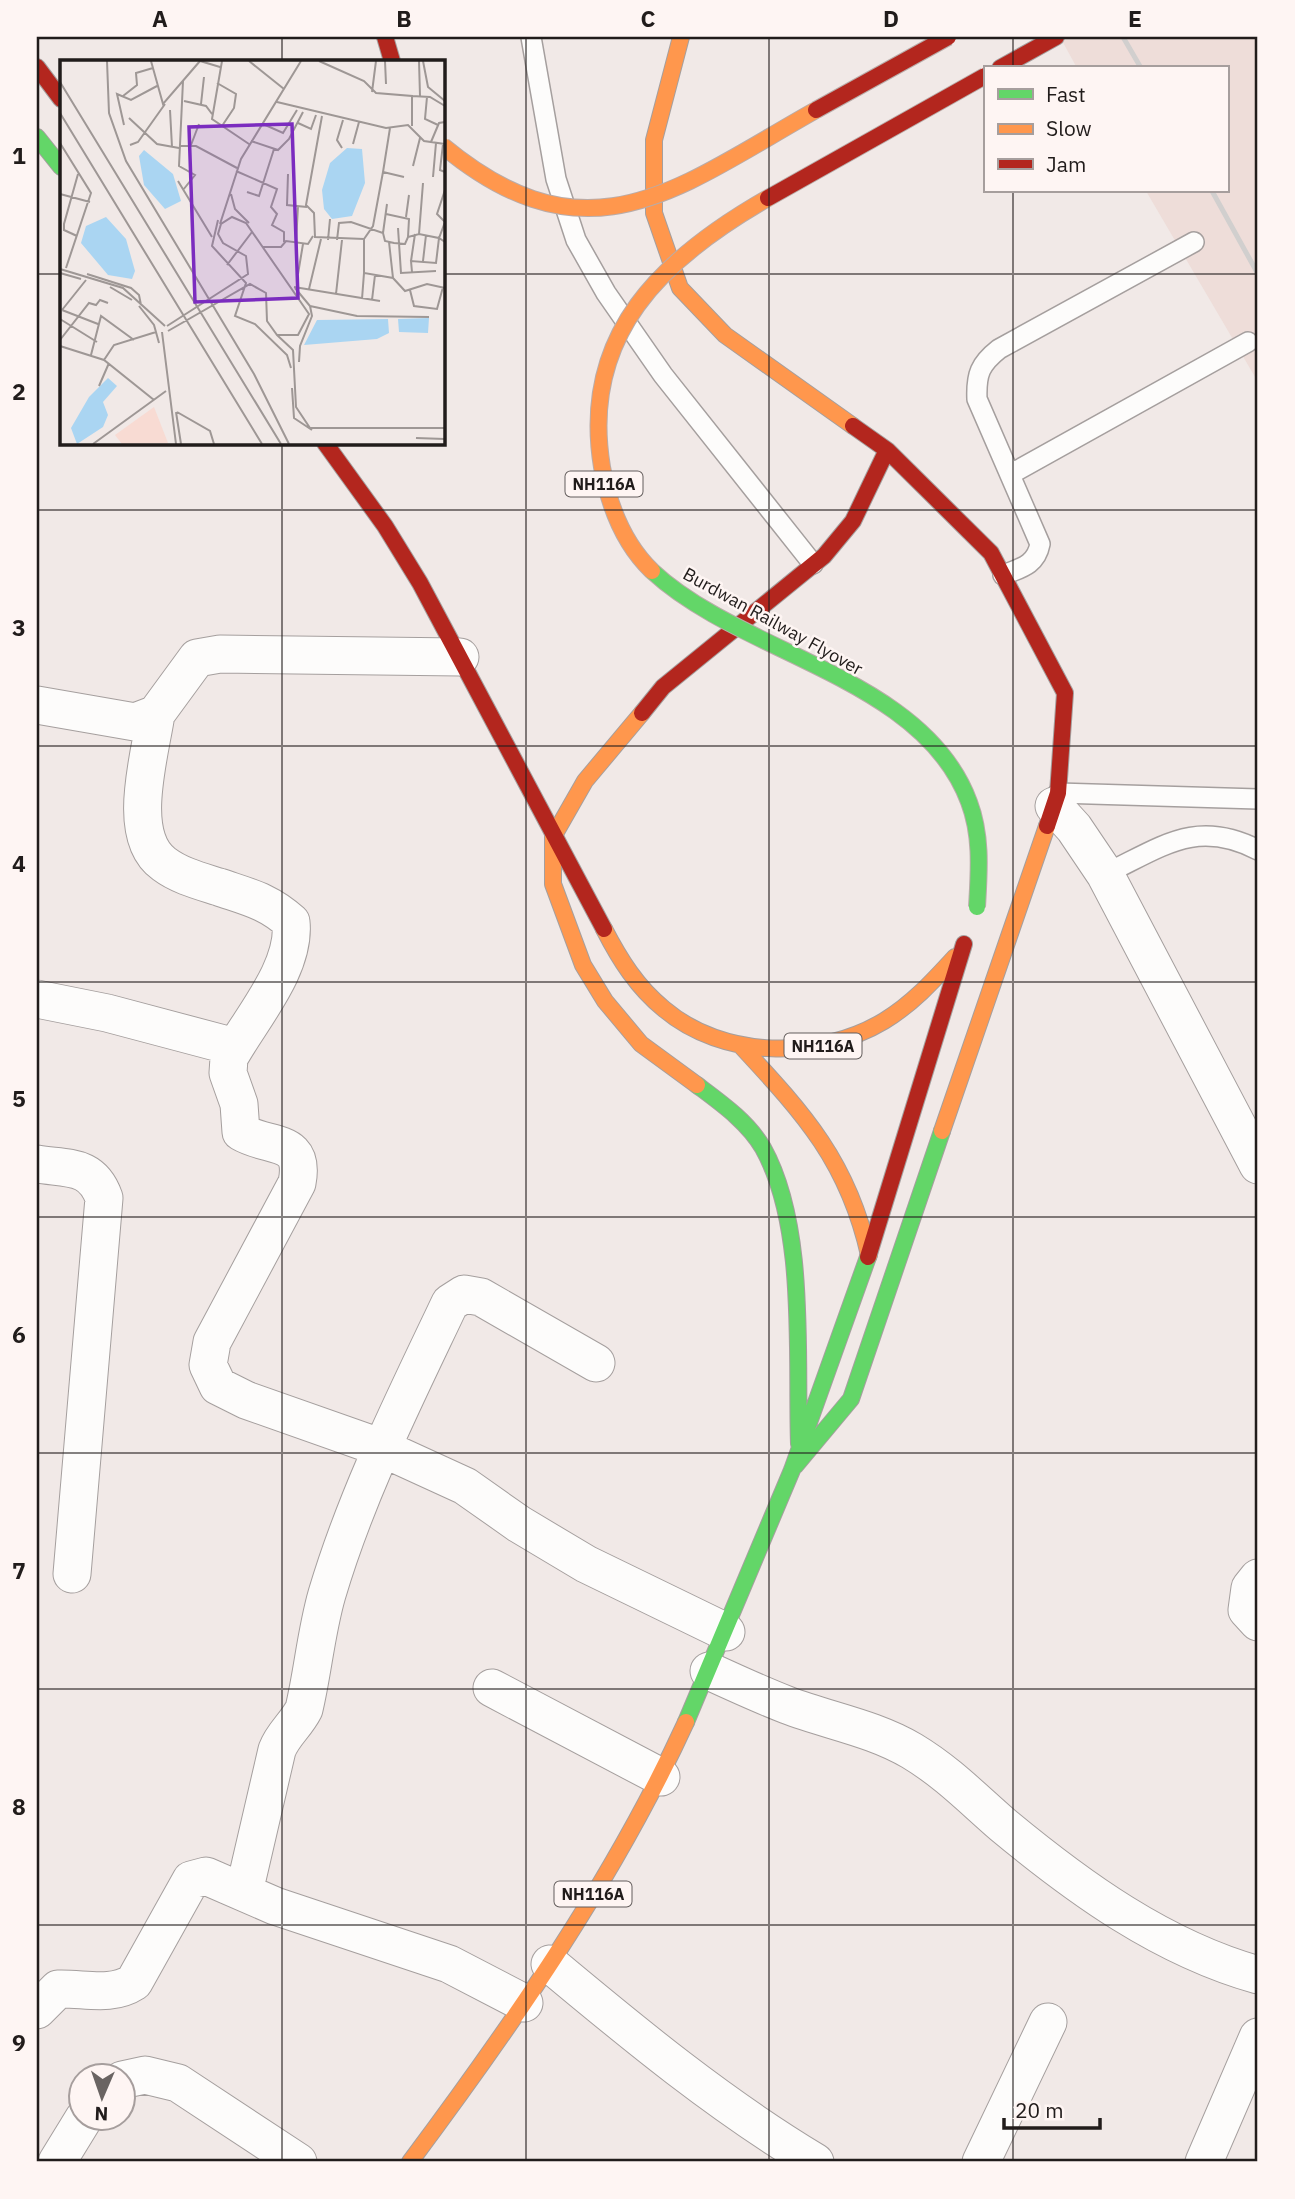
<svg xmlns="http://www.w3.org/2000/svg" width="1295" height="2199" viewBox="0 0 1295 2199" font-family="'IBM Plex Sans',sans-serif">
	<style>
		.built { fill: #eeddd9 }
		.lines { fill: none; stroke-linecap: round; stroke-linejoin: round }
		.lane-casing { stroke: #a59f9e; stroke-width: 22 }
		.street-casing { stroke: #a59f9e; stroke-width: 39 }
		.fast-casing { stroke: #a59f9e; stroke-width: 18 }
		.slow-casing { stroke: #a59f9e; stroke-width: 18 }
		.jam-casing { stroke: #a59f9e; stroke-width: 18 }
		.lane { stroke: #fdfcfb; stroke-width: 19 }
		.street { stroke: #fdfcfb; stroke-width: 37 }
		.fast { stroke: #63d668; stroke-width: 16 }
		.slow { stroke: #ff974d; stroke-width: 16 }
		.jam { stroke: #b3261e; stroke-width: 16 }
		.rail { stroke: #d1cfce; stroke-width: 5 }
		.fast-bridge-casing { stroke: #b9aca9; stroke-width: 18; stroke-linecap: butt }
		.slow-bridge-casing { stroke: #b9aca9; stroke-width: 18; stroke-linecap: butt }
		.jam-bridge-casing { stroke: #b9aca9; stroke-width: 18; stroke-linecap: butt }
		.fast-bridge { stroke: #63d668; stroke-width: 16 }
		.slow-bridge { stroke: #ff974d; stroke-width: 16 }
		.jam-bridge { stroke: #b3261e; stroke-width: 16 }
		.grid { fill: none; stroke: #211c1b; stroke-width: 2; stroke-opacity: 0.55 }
		.labels { text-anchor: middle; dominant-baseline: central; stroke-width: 5; stroke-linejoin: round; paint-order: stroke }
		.shield { fill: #fef5f3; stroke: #635d5c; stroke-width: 2 }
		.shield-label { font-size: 16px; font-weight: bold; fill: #211c1b }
		.street-label { font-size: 18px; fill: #211c1b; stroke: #fef5f3 }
		.inset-road { fill: none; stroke: #9e9795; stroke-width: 2 }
		.view { fill: #7b2cbf; fill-opacity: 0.15; stroke: #7b2cbf; stroke-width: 3.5 }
		.inset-edge { fill: none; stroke: #211c1b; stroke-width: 3.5 }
		.neatline { fill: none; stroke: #211c1b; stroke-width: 2.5 }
		.grid-label { font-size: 23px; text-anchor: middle; font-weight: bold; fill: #211c1b }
	</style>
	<rect width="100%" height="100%" fill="#f1e9e7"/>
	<path class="built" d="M 1060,37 L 1258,37 L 1258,382 L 1146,191 L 1227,191 L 1227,68 L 1077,68 Z"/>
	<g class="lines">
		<defs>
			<path id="lane" d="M 531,37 L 556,179 L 576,240 L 606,293 L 663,375 L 813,564
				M 1011,474 L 1248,342
				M 1003,575 C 1021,568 1036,565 1040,544 L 977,399 C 976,374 980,364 999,349 L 1194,242
				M 1058,793 L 1258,799
				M 1105,874 C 1162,847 1196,818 1258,850"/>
			<path id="street" d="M 37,705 L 135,722 L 156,714 L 197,658 L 220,654 L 460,657
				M 156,714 C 150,755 125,836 164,864 C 180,876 200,881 219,887 C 248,897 268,901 291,922 C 296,968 251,1018 229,1058 L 228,1073 L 239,1104 L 241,1132 C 270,1149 306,1137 297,1183 L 212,1342 L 208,1365 L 218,1386 L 246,1400 L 382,1448 L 465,1486 L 519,1524 L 586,1564 L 726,1632
				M 1054,806 L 1074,828 L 1105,874 L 1258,1165
				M 37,999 L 107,1013 L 235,1047
				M 37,1164 C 68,1169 92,1164 104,1198 L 72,1574
				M 1258,1578 L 1250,1588 L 1247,1610 L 1258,1622
				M 709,1671 C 735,1683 761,1695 787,1705 C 829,1721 873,1728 912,1751 C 947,1772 973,1799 1003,1825 C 1079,1888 1162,1948 1258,1975
				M 492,1688 L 661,1777
				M 244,1892 L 277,1750 C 283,1734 296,1725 304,1709 C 313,1671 316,1632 327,1594 C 357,1493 405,1398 450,1303 L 464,1294 L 481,1297 L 596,1363
				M 550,1964 C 635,2035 720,2105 815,2162
				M 37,2010 L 58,1989 C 84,1988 111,1997 134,1982 L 191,1880 L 206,1876 L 275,1906 L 449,1964 L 524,2003
				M 122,2080 L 145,2075 L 178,2083 L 298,2162
				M 57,2162 L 84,2118
				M 981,2162 L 1048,2022
				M 1204,2162 L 1258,2037"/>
			<path id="fast" d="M 37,137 L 61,167
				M 697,1085 C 721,1103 748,1122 763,1148 C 807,1227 796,1355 799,1444
				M 795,1466 L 851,1399 L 942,1131
				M 686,1722 L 792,1470 L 868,1257"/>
			<path id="slow" d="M 681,37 L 654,140 L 654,213 L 680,288 L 725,335 L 853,426
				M 642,713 L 585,781 L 553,837 L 553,884 L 583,965 L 605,1001 L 641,1044 L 697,1085
				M 604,929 C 620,960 637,987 664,1009 C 723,1059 819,1060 884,1021 C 912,1004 933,981 955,957
				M 742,1047 C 805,1115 848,1162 869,1255
				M 942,1131 L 1047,826
				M 410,2162 C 513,2024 614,1879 686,1722"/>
			<path id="jam" d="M 385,37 L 392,61
				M 37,67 L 61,99
				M 1000,68 L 1056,37
				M 853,426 L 887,450 L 991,553 L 1065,693 L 1058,793 L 1047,826
				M 325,443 L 385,526 L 420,583 L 604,929
				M 642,713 L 663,687 L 824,556 L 853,521 L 887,450
				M 868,1257 L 964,944"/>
		</defs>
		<use href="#lane" class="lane-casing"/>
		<use href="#street" class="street-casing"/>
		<use href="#fast" class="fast-casing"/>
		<use href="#slow" class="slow-casing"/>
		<use href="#jam" class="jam-casing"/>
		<use href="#lane" class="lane"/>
		<use href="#street" class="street"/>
		<use href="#fast" class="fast"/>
		<use href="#slow" class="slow"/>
		<use href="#jam" class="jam"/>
		<path class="rail" d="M 1123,37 L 1141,68
			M 1212,191 L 1258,274"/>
		<defs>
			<path id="fast-bridge" d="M 652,571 C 742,655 923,677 969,802 C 982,836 979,872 977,907"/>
			<path id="slow-bridge" d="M 443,146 C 589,267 679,187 816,110
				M 652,571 C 623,543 609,506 602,467 C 580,334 663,258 768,198"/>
			<path id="jam-bridge" d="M 816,110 L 948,37
				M 768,198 L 985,76"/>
		</defs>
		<use href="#fast-bridge" class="fast-bridge-casing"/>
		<use href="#slow-bridge" class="slow-bridge-casing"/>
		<use href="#jam-bridge" class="jam-bridge-casing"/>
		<use href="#fast-bridge" class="fast-bridge"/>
		<use href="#slow-bridge" class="slow-bridge"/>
		<use href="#jam-bridge" class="jam-bridge"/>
	</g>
	<path class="grid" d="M 282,37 L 282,61M 526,37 L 526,2162M 769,37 L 769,2162M 1013,37 L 1013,68M 1013,191 L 1013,2162M 37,274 L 61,274M 443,274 L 1258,274M 282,443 L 282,2162M 37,510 L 1258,510M 37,746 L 1258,746M 37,982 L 1258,982M 37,1217 L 1258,1217M 37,1453 L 1258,1453M 37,1689 L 1258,1689M 37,1925 L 1258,1925"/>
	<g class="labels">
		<g class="shield">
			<rect x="565.5" y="471.5" width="77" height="25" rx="5"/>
			<rect x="784.5" y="1033.5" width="77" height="25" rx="5"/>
			<rect x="554.5" y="1881.5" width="77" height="25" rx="5"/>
		</g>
		<g class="shield-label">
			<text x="604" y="484">NH116A</text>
			<text x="823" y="1046">NH116A</text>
			<text x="593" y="1894">NH116A</text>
		</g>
		<g class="street-label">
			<text transform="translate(773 621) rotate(29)">Burdwan Railway Flyover</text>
		</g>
	</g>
	<g transform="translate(60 60)">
		<rect width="385" height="385" fill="#f1e9e7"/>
		<path d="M 94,347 L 108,383 L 62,384 L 55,375 Z" fill="#f8dbd3"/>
		<path d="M 287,88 L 302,89 L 305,123 L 292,156 L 272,159 L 264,149 L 262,130 L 270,103 ZM 84,90 L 113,114 L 121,141 L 105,149 L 84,125 L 79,96 ZM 46,157 L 66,179 L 75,211 L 72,219 L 48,215 L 21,183 L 26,166 ZM 369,258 L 368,273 L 339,272 L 338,259 ZM 328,259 L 329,273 L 317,279 L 244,285 L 257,260 ZM 48,318 L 57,326 L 43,342 L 48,355 L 43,367 L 17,384 L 11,368 L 29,337 Z" fill="#aad5f2"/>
		<path class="inset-road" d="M 47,1 L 49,53 L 66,101 L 194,314 L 229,384M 91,1 L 103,44 L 140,1 L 160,7M 162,1 L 152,59 L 189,84M 189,1 L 224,29M 259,1 L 304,21 L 316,33 L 352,36 L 352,66M 325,1 L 326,24M 359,1 L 360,36M 363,1 L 368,27 L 385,41M 123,21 L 119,106 L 135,115 L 123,130M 0,22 L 221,384M 157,23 L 176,34 L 174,48 L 162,66M 312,32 L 316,1M 63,36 L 77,25 L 76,13 L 93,8M 352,36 L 370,37 L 385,46M 367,37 L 365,59 L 378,65M 124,41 L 146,46 L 152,54M 217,42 L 326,68 L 348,65 L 364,81 L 385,84M 141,44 L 144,17M 110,50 L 112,87M 0,53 L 202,384M 262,56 L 246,145 L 254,153 L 255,177 L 304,179 L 313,166 L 323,112M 69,58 L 97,84 L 119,88M 238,63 L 251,69 L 256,55M 203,64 L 223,73 L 237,50M 64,65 L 57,34 L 71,40 L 97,26M 330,68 L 323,112 L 344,117M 191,81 L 218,90 L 229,79 L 243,52M 371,82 L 379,63 L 385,62M 0,83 L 31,133 L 6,208M 293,84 L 299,62M 383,84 L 380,110 L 385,112M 70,85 L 78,82 L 105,44M 131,85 L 139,64M 119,86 L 136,86 L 177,108M 282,88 L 277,80 L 283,60M 353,106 L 360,78M 176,111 L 217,129 L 211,147 L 217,154 L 212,165 L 224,172 L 224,182M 228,114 L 227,145 L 247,147M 373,117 L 376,83M 118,121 L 152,177M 187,132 L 199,136 L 214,89M 0,134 L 30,142M 171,134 L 175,149 L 189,163M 326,154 L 349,159 L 348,177M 346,157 L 349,135M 158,160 L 152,186 L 186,223 L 175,256 L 195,264 L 227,295 L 231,308M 160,164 L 181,99 L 241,1M 338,168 L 341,213 L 376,211M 323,173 L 327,144M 359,174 L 363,123M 17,176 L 4,170 L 4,164 L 18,114M 304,179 L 304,213 L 333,218 L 345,231 L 367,224 L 385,228M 268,180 L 270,159M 277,180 L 279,163 L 291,162 L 323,173 L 325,181 L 334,183 L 345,184 L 348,177 L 359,174 L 379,178 L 385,162 L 377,154 L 385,130M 329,182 L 333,218M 236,183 L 238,146M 203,187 L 221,187 L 226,181 L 248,184 L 253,176M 351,201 L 355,174M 363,201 L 366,175M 167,205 L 192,172M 0,209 L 63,228 L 105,266M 352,212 L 351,201 L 376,203 L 379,178 L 385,182M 0,213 L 21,219M 27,214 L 71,228 L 79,235 L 81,245M 238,214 L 243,184M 50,227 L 72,240M 234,227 L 320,241M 235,228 L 250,246 L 252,256 L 240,286 L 239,302M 249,229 L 261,179M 350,230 L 354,246 L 377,249 L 383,227M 276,234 L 282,180M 302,239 L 304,213M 312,240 L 315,215M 79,246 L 94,265 L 99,283M 250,246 L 297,256 L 369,257M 2,250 L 38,264M 2,250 L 26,220M 0,259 L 37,282M 107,266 L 188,214 L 186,196 L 163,183 L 158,174 L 161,164 L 172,157 L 186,163 L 249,254 L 238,275 L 217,275 L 207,261 L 206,233 L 190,224 L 108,271M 102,272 L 116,384M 217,275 L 233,290 L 236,347 L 250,368 L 385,368M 0,280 L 29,243 L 36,245 L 40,240 L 48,243M 0,286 L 44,300 L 94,340M 31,295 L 41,256 L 74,280M 44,300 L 54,285 L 96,272M 39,326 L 49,303M 232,328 L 234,358 L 252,370M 116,352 L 121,384M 117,352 L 150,371 L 154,384M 356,378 L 385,379M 33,384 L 106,331"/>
		<path class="view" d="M 232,64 L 238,238 L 135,242 L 129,67 Z"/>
		<rect width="385" height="385" class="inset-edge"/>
	</g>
	<rect width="1295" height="2199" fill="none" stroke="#fef5f3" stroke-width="77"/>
	<rect x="984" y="66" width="245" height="126" fill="#fef5f3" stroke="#a69e9d" stroke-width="2"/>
	<rect x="998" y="89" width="35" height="10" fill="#63d668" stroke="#a69e9d" stroke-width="2"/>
	<text x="1046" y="102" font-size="21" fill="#211c1b">Fast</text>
	<rect x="998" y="124" width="35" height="10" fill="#ff974d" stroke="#a69e9d" stroke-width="2"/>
	<text x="1046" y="136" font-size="21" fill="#211c1b">Slow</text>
	<rect x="998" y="159" width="35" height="10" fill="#b3261e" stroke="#a69e9d" stroke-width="2"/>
	<text x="1046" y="172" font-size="21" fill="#211c1b">Jam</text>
	<g transform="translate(102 2097) rotate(182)"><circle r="33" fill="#fef5f3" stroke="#a69e9d" stroke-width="2"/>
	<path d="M0-5L12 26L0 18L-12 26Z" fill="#6a6462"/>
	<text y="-10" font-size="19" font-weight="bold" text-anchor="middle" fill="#211c1b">N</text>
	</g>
	<path d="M1004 2118v10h96v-10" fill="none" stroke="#211c1b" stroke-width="3.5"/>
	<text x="1015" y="2118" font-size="21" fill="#211c1b" stroke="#fef5f3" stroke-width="5" paint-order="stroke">20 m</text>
	<rect x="38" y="38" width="1218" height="2122" class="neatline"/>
	<g class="grid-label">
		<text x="160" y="27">A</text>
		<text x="404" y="27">B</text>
		<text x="648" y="27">C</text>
		<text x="891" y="27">D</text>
		<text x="1135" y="27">E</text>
		<text x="19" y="164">1</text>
		<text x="19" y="400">2</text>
		<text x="19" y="636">3</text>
		<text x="19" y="872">4</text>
		<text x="19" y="1107">5</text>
		<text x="19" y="1343">6</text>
		<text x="19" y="1579">7</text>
		<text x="19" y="1815">8</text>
		<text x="19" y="2051">9</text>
	</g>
</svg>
